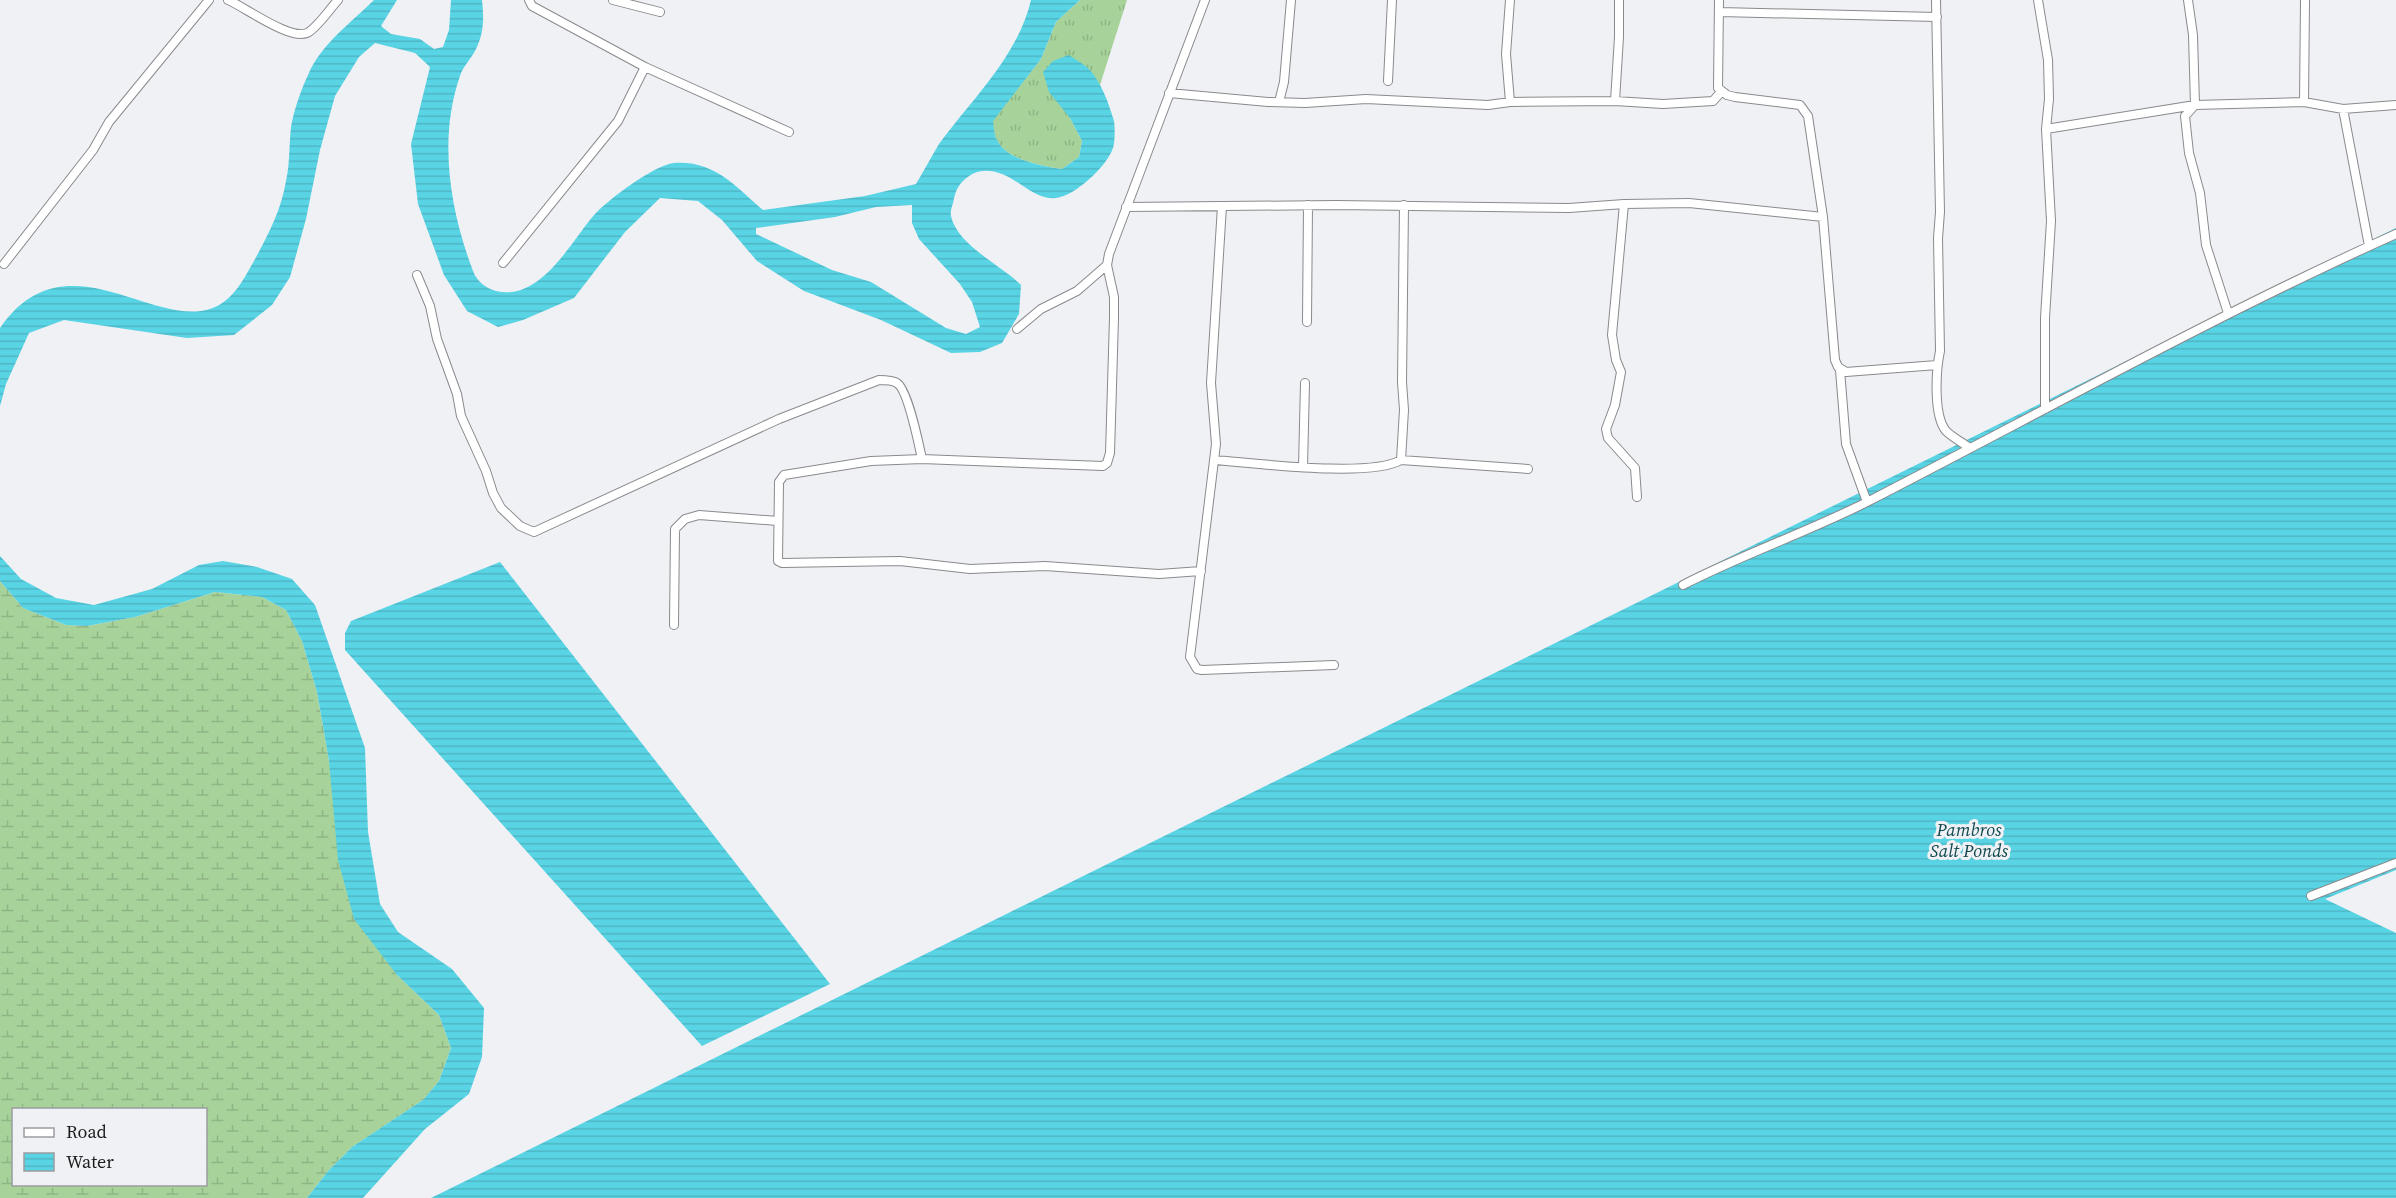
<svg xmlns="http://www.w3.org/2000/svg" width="2396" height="1198" viewBox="0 0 2396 1198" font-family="'Source Serif 4',serif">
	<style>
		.grass { fill: url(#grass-tufts) }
		.wetland { fill: url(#wetland-marsh); fill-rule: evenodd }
		.water { fill: url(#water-rules); fill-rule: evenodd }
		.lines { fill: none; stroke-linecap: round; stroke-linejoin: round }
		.street-casing { stroke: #898a8d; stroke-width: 10 }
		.street { stroke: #fff; stroke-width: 8 }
		.labels { text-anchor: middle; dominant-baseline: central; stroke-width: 6; stroke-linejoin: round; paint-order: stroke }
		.water-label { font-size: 18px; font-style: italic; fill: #124950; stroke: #eff1f4 }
	</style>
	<defs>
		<pattern id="grass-tufts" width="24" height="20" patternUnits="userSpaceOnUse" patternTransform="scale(1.5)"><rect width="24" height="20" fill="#a7d39b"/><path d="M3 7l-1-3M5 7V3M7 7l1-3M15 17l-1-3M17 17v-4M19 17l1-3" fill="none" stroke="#8fb585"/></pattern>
		<pattern id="wetland-marsh" width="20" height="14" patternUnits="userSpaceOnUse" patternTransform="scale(1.5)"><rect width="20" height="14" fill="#a7d39b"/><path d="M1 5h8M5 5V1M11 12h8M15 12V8" fill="none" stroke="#8fb585"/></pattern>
		<pattern id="water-rules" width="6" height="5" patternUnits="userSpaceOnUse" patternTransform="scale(1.5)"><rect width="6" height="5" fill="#59d4e5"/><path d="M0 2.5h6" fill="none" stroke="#4db5c4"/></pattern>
	</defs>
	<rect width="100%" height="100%" fill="#eff1f4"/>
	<path class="grass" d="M 1080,0 L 1127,0 L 1100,85 L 1088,68 L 1070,118 L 1082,141 L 1079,157 L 1062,169 C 1043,166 1006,160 997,140 C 994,135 994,127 992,121 L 1041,59 L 1056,22 Z"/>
	<path class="wetland" d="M 0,581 L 23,608 L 66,625 L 87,626 L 135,617 L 215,592 L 262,597 L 286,610 L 302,641 L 317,692 L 329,761 L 397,975 L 439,1015 L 451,1048 L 439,1081 L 423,1100 L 352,1147 L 328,1171 L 307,1198 L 0,1198 ZM 14,1110 L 206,1110 L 206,1184 L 14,1184 Z"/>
	<path class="water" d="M 374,0 L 397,0 L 381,26 L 391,34 L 420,39 L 434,49 L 443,47 L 449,30 L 451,0 L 482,0 C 484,17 484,33 476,49 C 472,58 463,66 460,76 C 438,139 450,210 473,271 C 477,282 486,288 496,291 C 541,302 571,241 595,214 C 608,200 654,165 674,163 C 714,160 735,186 763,210 L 865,196 L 916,184 C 924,171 931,157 939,144 C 972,99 1018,56 1031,0 L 1080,0 L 1056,22 L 1041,59 L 993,121 C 994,126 994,135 997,140 C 1006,160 1043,166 1062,169 L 1079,157 L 1082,141 L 1070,118 L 1049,92 L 1043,72 L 1053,61 L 1069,55 C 1075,59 1082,63 1088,68 C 1101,81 1109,104 1114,121 C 1115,128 1115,142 1113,148 C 1107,166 1075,196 1056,198 C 1035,201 1018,178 999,173 C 985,168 972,171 962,182 C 956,189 955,194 953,203 C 952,206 950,212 951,216 C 957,245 1001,265 1021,285 L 1019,314 L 1002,343 L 980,352 L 951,353 L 881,320 L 804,291 L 757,261 L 722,220 L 698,201 L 660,198 L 625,232 L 574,298 L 523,320 L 498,327 L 467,311 L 444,275 L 418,204 L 411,144 L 430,67 L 415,53 L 375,43 L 359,57 L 335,96 L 320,150 L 306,219 L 290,277 L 272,305 L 234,335 L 187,338 L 64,320 L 29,333 L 6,384 L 0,406 L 0,328 C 70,227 167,346 225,301 C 238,291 246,275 254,261 C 268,235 281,211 286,181 C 290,163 289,145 291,127 C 294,110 301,90 308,75 C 321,44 351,23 374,0 ZM 912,205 L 912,223 L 919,239 L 960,284 L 972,302 L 980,327 L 966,334 L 946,328 L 871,282 L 832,270 L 756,234 L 756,228 L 835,217 L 876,207 Z
		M 2396,228 L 2396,870 L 2325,899 L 2396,933 L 2396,1198 L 431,1198 Z
		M 0,556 L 21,579 L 56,598 L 94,605 L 152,589 L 199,565 L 223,561 L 257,567 L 292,579 L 315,605 L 365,748 L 368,832 L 380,904 L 398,932 L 452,969 L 484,1008 L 482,1057 L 469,1094 L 425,1129 L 363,1198 L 307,1198 L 328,1171 L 352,1147 L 423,1100 L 439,1081 L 451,1048 L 439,1015 L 397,975 L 354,919 L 338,860 L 329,761 L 317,692 L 302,641 L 286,610 L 262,597 L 215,592 L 135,617 L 87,626 L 66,625 L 23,608 L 0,581 Z
		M 500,562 L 830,984 L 702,1046 L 345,650 L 345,633 L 351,621 Z"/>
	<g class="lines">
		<defs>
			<path id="street" d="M 228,0 C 245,7 293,43 309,32 C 320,24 329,10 338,0
				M 613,0 L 660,12
				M 1719,0 L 1718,88 L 1727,95 L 1735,97 L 1800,105 L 1808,116 L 1823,217 L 1835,360 L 1838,367 L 1846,372 L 1937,365
				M 1936,0 L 1940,212 L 1938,238 L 1940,351 C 1936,370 1933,415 1946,431 C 1952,437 1963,443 1970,448
				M 2038,0 L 2048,60 L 2049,99 L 2046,129 L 2051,221 L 2045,318 L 2045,409
				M 2188,0 L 2193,35 L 2195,105 L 2185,116 L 2189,153 L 2200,193 L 2206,245 L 2228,313
				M 1720,12 L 1937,17
				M 645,67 L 789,132
				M 1388,81 L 1392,0
				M 1169,93 L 1268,102 L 1305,103 L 1366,99 L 1488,105 L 1510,102 L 1615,101 L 1663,104 L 1713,101 L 1721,92
				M 1615,101 L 1619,37 L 1619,0
				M 1279,102 L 1284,82 L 1291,0
				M 1510,102 L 1506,54 L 1510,0
				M 2304,102 L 2305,0
				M 2343,109 L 2369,246
				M 2046,129 L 2195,105 L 2304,102 L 2343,109 L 2396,105
				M 1624,204 L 1612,335 L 1616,360 L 1621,372 L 1615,405 L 1606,429 L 1608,438 L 1635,468 L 1637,497
				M 1222,206 L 1211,383 L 1216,444 L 1190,657 L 1197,669 L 1202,670 L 1334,665
				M 1126,207 L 1336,205 L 1569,208 L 1624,204 L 1689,203 L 1823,217
				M 503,263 L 618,121 L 645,67 L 532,6 L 529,0
				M 4,264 L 93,150 L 109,122 L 209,0
				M 417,275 L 430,306 L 437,339 L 457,394 L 461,416 L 486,471 L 493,493 L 501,508 L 520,526 L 534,532 L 779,419 L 879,380 C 884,380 892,380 897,383 C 908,390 919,445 922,459
				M 1307,322 L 1308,205
				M 1017,329 L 1041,309 L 1077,291 L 1107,265
				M 1840,370 L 1846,444 L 1867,502
				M 1214,460 C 1255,463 1370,478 1401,460 L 1528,469
				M 1401,460 L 1404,410 L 1402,382 L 1404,205
				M 1303,467 L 1305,383
				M 1201,571 L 1159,574 L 1045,566 L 970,569 L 900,561 L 782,563 L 778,561 L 779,482 L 784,475 L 871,461 L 922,459 L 1103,466 L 1107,463 L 1110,453 L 1114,318 L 1114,297 L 1107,265 L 1109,254 L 1205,0
				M 1683,585 C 1743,554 1808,532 1869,501 C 2044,411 2216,315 2396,234
				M 674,625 L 675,529 L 685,519 L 699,515 L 778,521
				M 2311,896 L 2396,863"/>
		</defs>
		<use href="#street" class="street-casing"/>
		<use href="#street" class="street"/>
	</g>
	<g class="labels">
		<g class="water-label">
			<text x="1969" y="829">Pambros<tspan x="1969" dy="21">Salt Ponds</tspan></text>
		</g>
	</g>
	<rect x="12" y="1108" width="195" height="78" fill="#eff1f4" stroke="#9b9c9e" stroke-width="1.5"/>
	<rect x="24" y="1128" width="30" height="9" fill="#ffffff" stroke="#9b9c9e" stroke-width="1.5"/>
	<text x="66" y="1138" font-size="18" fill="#1c1c1d">Road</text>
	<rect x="24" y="1153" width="30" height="18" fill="url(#water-rules)" stroke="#9b9c9e" stroke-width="1.5"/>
	<text x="66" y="1168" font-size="18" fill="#1c1c1d">Water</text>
</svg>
